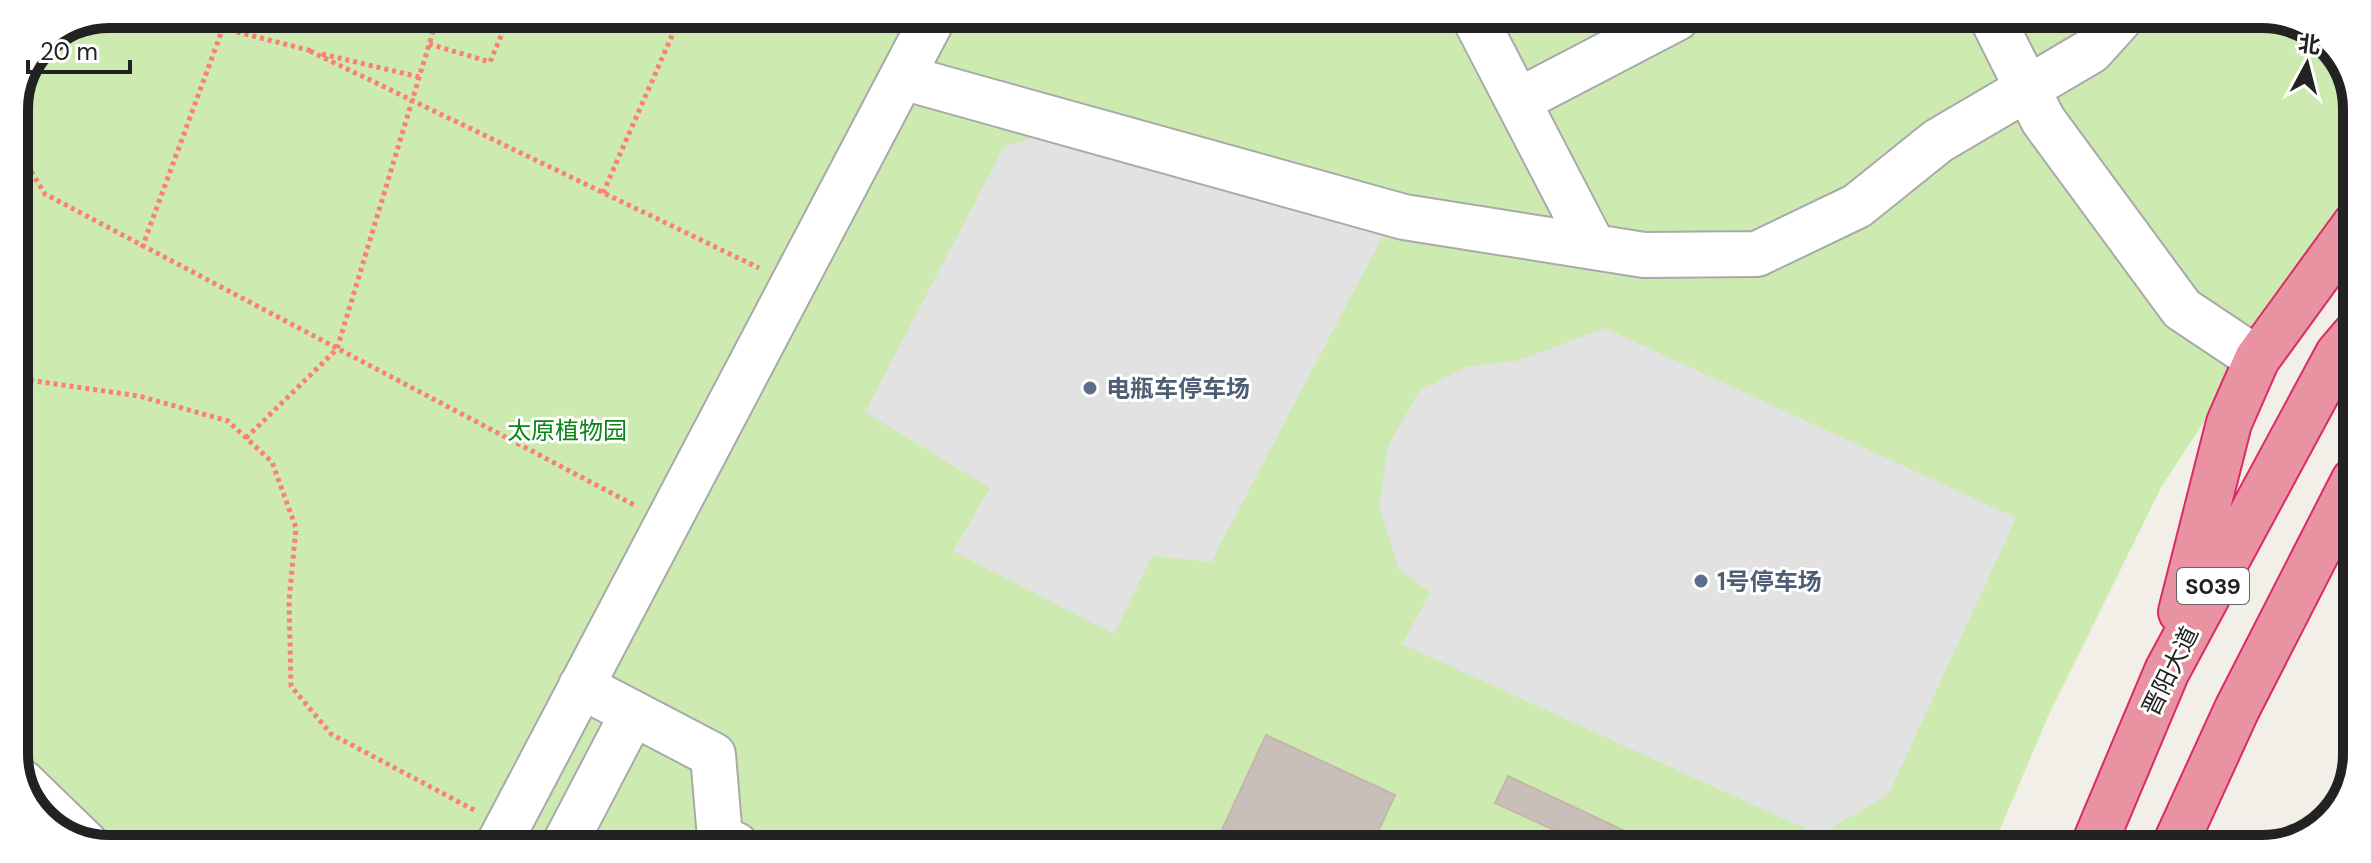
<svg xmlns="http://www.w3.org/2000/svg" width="2371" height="863" viewBox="0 0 2371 863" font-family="'DM Sans','Noto Sans SC',sans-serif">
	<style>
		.grass { fill: #cdebb0 }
		.parking { fill: #e2e2e2 }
		.building { fill: #c7bfb8; stroke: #c4b6ab; stroke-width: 2 }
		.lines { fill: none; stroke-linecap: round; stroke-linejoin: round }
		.minor-casing { stroke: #a9a9a9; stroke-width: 48 }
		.highway-casing { stroke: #dc2a67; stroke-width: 48 }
		.path { stroke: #fa8072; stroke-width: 5; stroke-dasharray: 4 4; stroke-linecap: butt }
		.minor { stroke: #fff; stroke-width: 44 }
		.highway { stroke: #e892a2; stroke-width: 44 }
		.service-dot { fill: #5c6f8a; stroke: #fff; stroke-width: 3 }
		.labels { text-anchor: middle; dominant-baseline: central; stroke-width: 6; stroke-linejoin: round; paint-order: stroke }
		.shield { fill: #fff; stroke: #646464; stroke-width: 2 }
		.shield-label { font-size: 22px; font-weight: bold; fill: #222 }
		.service-label { font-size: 24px; font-weight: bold; fill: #4e5e75; stroke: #fff; text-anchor: start }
		.park-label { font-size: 24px; fill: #0c8416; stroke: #fff }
		.street-label { font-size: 24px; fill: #222; stroke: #fff }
		.rim { fill: none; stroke: #222; stroke-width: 10 }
	</style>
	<rect width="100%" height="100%" fill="#f2efe9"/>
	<path class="grass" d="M 109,14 L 2293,19 L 2338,51 L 2357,102 L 2356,188 L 2162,486 L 2050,712 L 1992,848 L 78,844 L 34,812 L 14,761 L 14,103 L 42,41 Z"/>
	<path class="parking" d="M 1035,137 L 1385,232 L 1211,562 L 1152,556 L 1114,634 L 953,551 L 990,488 L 865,412 L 1004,147 Z
		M 1605,328 L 2016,518 L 1888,795 L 1819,835 L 1402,644 L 1431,592 L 1399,570 L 1379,506 L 1388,446 L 1420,390 L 1469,366 L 1517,361 Z"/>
	<path class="building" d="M 1266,735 L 1395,795 L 1371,847 L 1214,847 Z
		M 1508,776 L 1661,848 L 1573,847 L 1576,840 L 1495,803 Z"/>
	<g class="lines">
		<defs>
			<path id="minor" d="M 1474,17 L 1593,246
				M 1992,18 L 2043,120 L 2182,309 L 2257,359
				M 902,77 L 1404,217 L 1644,255 L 1757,254 L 1857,206 L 1938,141 L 2091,51 L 2120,19
				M 1518,101 L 1677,18
				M 581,686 L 713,755 L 720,838 L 736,845
				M 22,782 L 86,844
				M 498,845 L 934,16
				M 564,845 L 633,713"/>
			<path id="highway" d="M 2181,612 L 2229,423 L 2257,359 L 2356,223
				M 2092,849 L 2167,671 L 2338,354 L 2355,334
				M 2173,849 L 2237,709 L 2354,480"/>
		</defs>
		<use href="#minor" class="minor-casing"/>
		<use href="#highway" class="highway-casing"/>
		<path class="path" d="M 167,14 L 312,51
			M 429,44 L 490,62 L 510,15
			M 310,51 L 759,268
			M 322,54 L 419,77
			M 14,127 L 22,156 L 45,194 L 636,506
			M 603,193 L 681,15
			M 142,248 L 228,14
			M 14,378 L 139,396 L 228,421 L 272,462 L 296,528 L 289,601 L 291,686 L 331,734 L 474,810
			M 246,438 L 337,349 L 438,15"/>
		<use href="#minor" class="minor"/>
		<use href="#highway" class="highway"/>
	</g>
	<g class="service-dot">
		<circle cx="1090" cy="388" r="8"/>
		<circle cx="1701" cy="581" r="8"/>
	</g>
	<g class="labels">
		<rect class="shield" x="2177" y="568" width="72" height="36" rx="6"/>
		<g class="shield-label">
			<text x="2213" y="586">S039</text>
		</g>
		<g class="service-label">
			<text x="1106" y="388">电瓶车停车场</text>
			<text x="1717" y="581">1号停车场</text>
		</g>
		<g class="park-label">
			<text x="567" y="430">太原植物园</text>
		</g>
		<g class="street-label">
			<text transform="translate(2170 671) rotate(-64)">晋阳大道</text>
		</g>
	</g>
	<path d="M0 0H2371V863H0ZM109 28H2262A81 81 0 0 1 2343 109V754A81 81 0 0 1 2262 835H109A81 81 0 0 1 28 754V109A81 81 0 0 1 109 28Z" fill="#fff" fill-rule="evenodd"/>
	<path class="rim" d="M109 28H2262A81 81 0 0 1 2343 109V754A81 81 0 0 1 2262 835H109A81 81 0 0 1 28 754V109A81 81 0 0 1 109 28Z"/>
	<g transform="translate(2307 64) rotate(7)" stroke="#ffffff" stroke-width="6" paint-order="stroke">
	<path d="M0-6L14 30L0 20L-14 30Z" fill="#222222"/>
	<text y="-12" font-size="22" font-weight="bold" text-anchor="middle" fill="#222222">北</text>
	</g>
	<path d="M28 60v12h102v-12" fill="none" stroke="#222222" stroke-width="4"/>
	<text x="40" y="60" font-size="24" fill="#222222" stroke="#ffffff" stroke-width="6" paint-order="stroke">20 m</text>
</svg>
